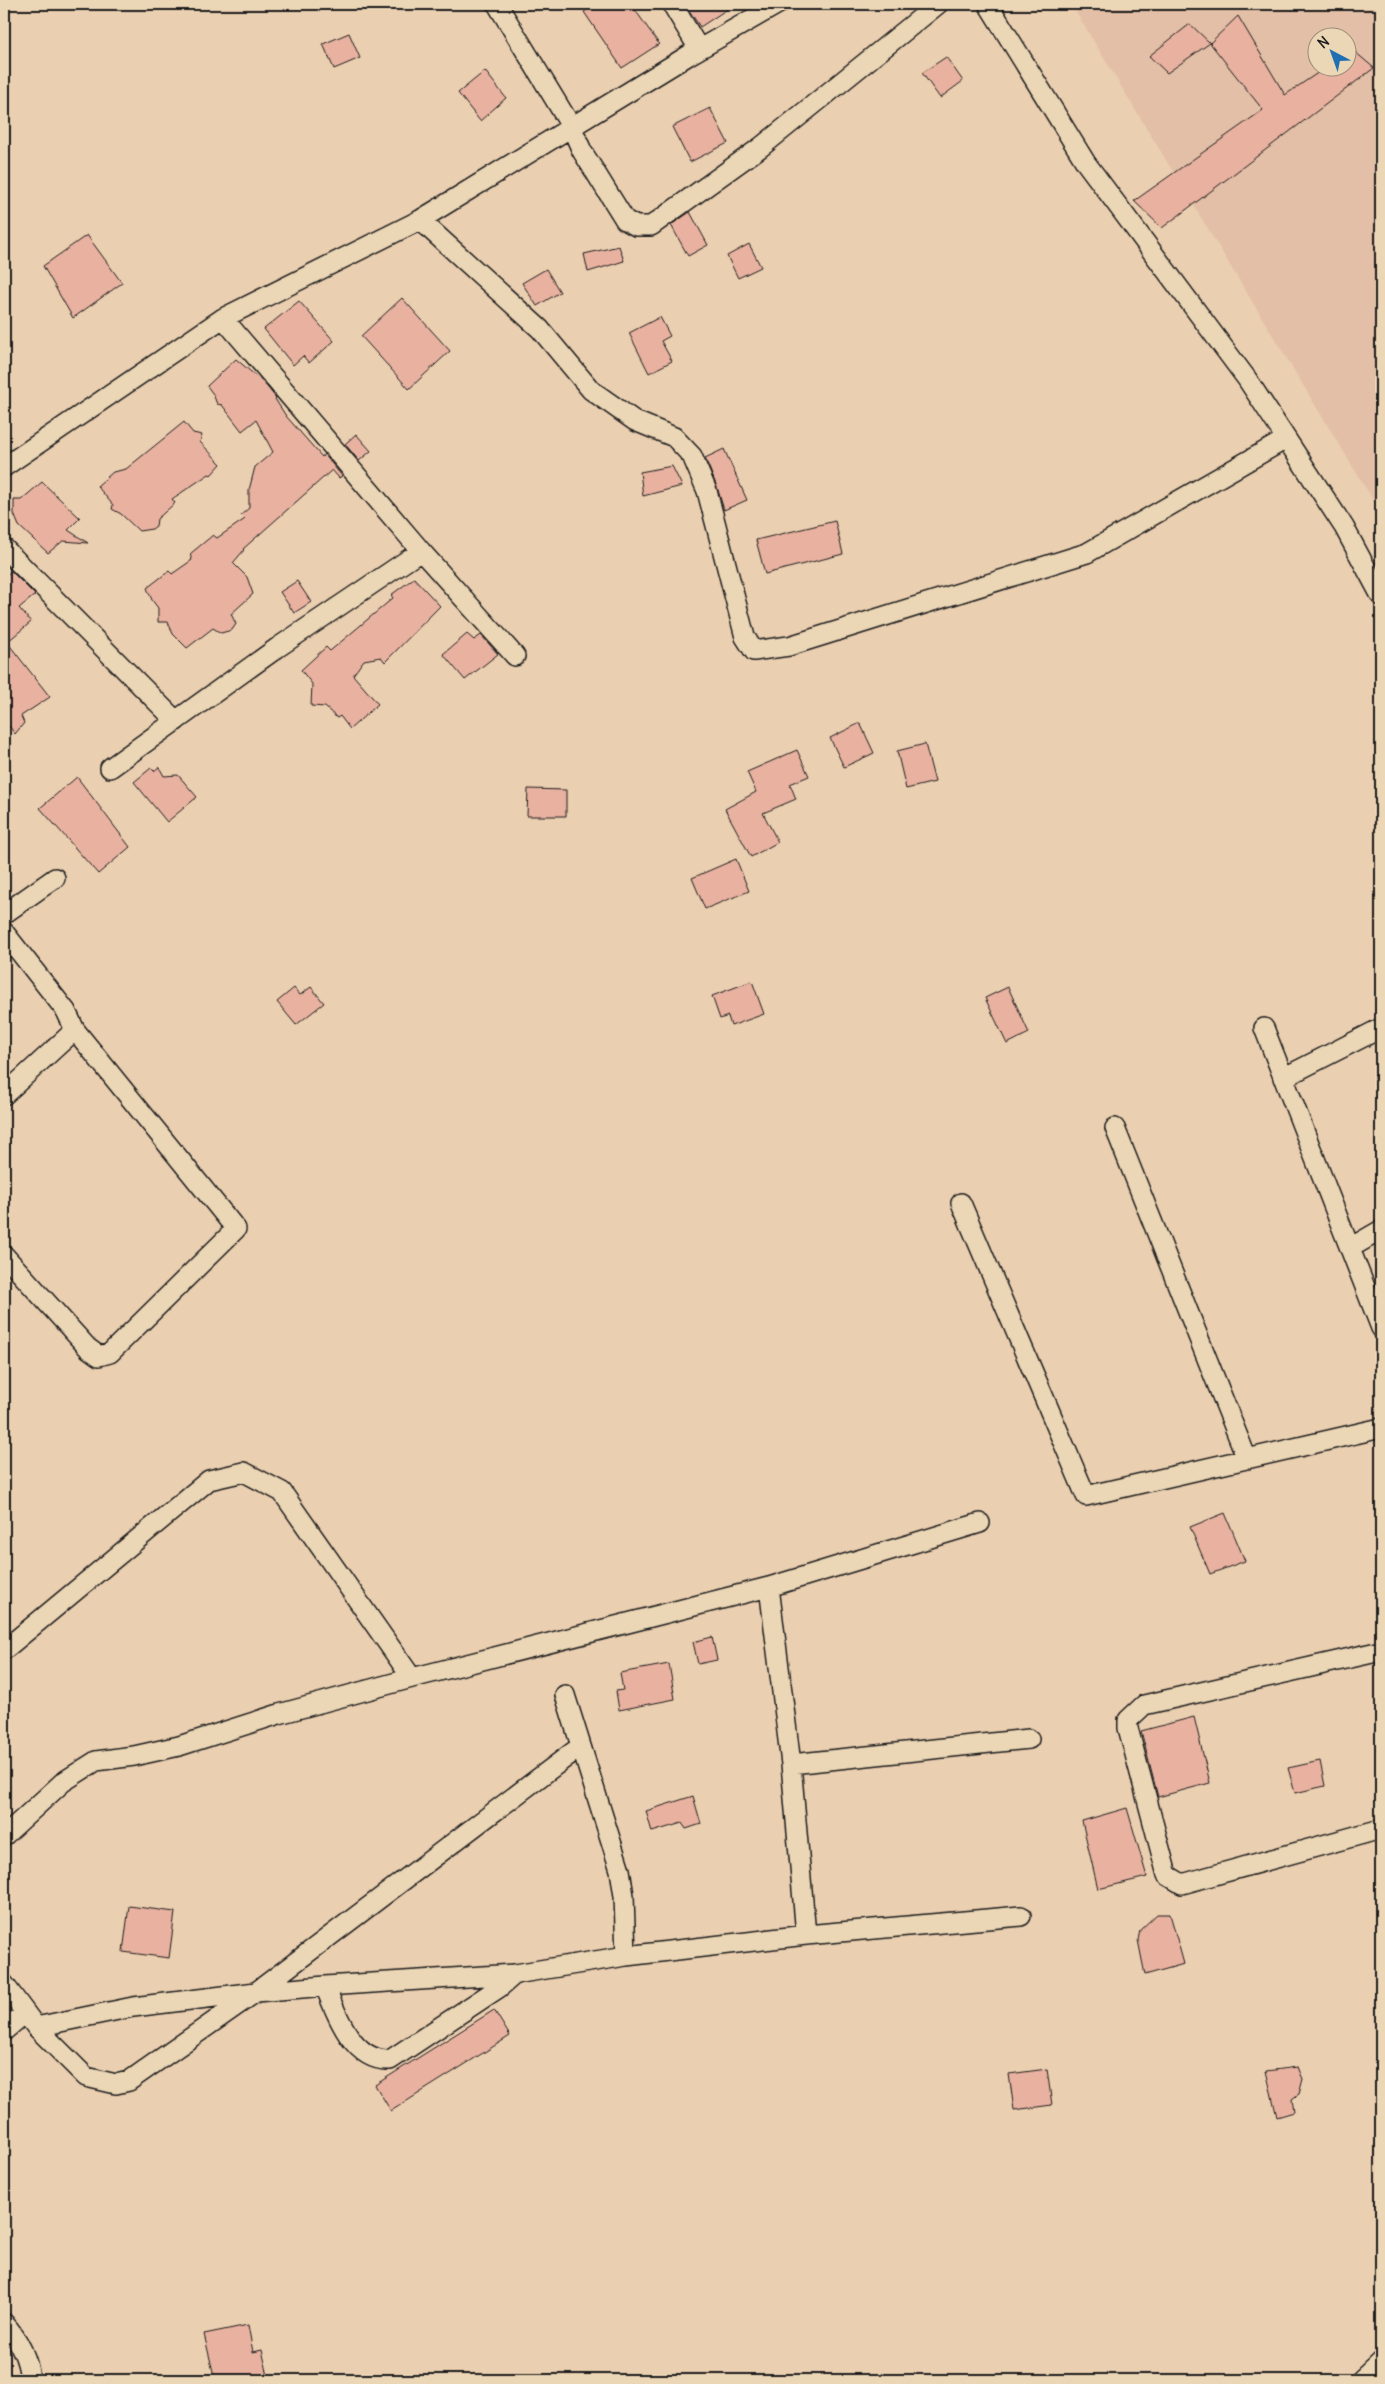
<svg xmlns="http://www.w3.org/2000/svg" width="1385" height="2384" viewBox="0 0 1385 2384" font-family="Delius,sans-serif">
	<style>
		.built { fill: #e2bfa6; fill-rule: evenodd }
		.building { fill: #e9b1a0; stroke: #1c1c1c }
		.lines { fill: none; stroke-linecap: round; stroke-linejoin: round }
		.street-casing { stroke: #1c1c1c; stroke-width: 22 }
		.street { stroke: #ebd6b5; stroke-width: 19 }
	</style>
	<rect width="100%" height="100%" fill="#ebcfb1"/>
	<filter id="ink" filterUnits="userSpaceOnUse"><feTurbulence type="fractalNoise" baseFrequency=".02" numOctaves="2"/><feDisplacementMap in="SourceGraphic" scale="10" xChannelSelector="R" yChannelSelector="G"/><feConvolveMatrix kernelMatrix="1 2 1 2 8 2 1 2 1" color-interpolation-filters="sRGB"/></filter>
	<g filter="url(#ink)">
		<path class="built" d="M 1071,4 L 1381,4 L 1381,513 ZM 1318,38 L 1348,38 L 1348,68 L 1318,68 Z"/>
		<path class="building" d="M 595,4 L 631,4 L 659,44 L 622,68 L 584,12 Z
			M 685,4 L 735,4 L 700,27 Z
			M 1238,16 L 1285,95 L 1325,68 L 1348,68 L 1348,46 L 1374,68 L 1162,228 L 1134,201 L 1263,110 L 1210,43 Z
			M 1190,24 L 1210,43 L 1167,73 L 1149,56 Z
			M 349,33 L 360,58 L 334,69 L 323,44 Z
			M 946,57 L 963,81 L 940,98 L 922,73 Z
			M 485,71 L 506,98 L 480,121 L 458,93 Z
			M 710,108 L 728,143 L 690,162 L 672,127 Z
			M 690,212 L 708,245 L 688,256 L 671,225 Z
			M 87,235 L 122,283 L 73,318 L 43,266 Z
			M 749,244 L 761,267 L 738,278 L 727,256 Z
			M 619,246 L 624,261 L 588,272 L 584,254 Z
			M 546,269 L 560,292 L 537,306 L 522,283 Z
			M 402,298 L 450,351 L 409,389 L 361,336 Z
			M 299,301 L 334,341 L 309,363 L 303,356 L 293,365 L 264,329 Z
			M 660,317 L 670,336 L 661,341 L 672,361 L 649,373 L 629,333 Z
			M 236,359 L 264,383 L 276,398 L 275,399 L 286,416 L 322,457 L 324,454 L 342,476 L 339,478 L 332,470 L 243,549 L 244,550 L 233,563 L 247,577 L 253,594 L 231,614 L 236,624 L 232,630 L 221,633 L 213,628 L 187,648 L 173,634 L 168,622 L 158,622 L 158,608 L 152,600 L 147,588 L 169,571 L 172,574 L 192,560 L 190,554 L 213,535 L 217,538 L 245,519 L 241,515 L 249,508 L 249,490 L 255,467 L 273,452 L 256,420 L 242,431 L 222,405 L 217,404 L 213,394 L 207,386 Z
			M 184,422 L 193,433 L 202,435 L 200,442 L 221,464 L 211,475 L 209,474 L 172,499 L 175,503 L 157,519 L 156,526 L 152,529 L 139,531 L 121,514 L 112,509 L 113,505 L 97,486 L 113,472 L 126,469 Z
			M 356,434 L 371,451 L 359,461 L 345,444 Z
			M 724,449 L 747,500 L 724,510 L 717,487 L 705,458 Z
			M 672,466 L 682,486 L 643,496 L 640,472 Z
			M 42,482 L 80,518 L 68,530 L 88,543 L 63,541 L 48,553 L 19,526 L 14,514 L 14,500 L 21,500 Z
			M 835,521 L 843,554 L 765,574 L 756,540 Z
			M 11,571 L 35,595 L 19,608 L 31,622 L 7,642 L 50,697 L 21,716 L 24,723 L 15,734 L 4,719 L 4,577 Z
			M 414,578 L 440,606 L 385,662 L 381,657 L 364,660 L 353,675 L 378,704 L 350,729 L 340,716 L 337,718 L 325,707 L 311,706 L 312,684 L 301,670 L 326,647 L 330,651 L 393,598 L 391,595 Z
			M 297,581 L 311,602 L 294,613 L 280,592 Z
			M 467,634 L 474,640 L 481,635 L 498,654 L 465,680 L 443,654 Z
			M 860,723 L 874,753 L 844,767 L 830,738 Z
			M 925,744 L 935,782 L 906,789 L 897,751 Z
			M 797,750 L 809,776 L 790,784 L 796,799 L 763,813 L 778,842 L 751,857 L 725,809 L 756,792 L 747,772 Z
			M 159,767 L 164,776 L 178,775 L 197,797 L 167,822 L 134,782 L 151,768 L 154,771 Z
			M 77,777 L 130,847 L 98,874 L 40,808 Z
			M 528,789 L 566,790 L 566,816 L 527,816 Z
			M 736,859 L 749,891 L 705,909 L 692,878 Z
			M 752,981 L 764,1014 L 731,1026 L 728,1016 L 720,1019 L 712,996 Z
			M 311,987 L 324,1003 L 296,1025 L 277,1002 L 294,988 L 300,995 Z
			M 1008,987 L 1029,1033 L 1007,1044 L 985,998 Z
			M 1225,1513 L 1245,1561 L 1210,1574 L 1190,1527 Z
			M 712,1637 L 717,1660 L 698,1664 L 693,1642 Z
			M 669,1664 L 675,1699 L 619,1710 L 616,1691 L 623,1690 L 620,1673 Z
			M 1194,1717 L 1210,1783 L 1158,1797 L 1141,1731 Z
			M 1320,1761 L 1325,1786 L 1295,1793 L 1288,1768 Z
			M 693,1796 L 701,1824 L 686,1829 L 682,1823 L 652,1832 L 646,1811 Z
			M 1127,1808 L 1147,1877 L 1098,1889 L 1082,1821 Z
			M 129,1906 L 175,1912 L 169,1958 L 123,1952 Z
			M 1157,1914 L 1170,1914 L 1184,1964 L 1145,1975 L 1138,1940 L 1140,1930 Z
			M 494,2010 L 510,2036 L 391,2111 L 375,2085 Z
			M 1298,2067 L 1303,2079 L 1299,2094 L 1292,2099 L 1294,2112 L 1277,2117 L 1266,2071 Z
			M 1047,2069 L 1052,2105 L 1014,2110 L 1009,2074 Z
			M 248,2325 L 253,2352 L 262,2350 L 269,2380 L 215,2380 L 204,2334 Z"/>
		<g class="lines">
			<defs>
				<path id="street" d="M 497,4 L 571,126 L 582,151 L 625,220 L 636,226 L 651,226 L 761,147 L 938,4
					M 672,4 L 699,49
					M 988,4 L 1086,163 L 1247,379 L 1344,527 L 1381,596
					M 420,220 L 540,329 L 591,390 L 635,421 L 674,437 L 692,456 L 707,491 L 745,637 L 754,651 L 789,646 L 1087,553 L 1286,439
					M 223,318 L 421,551 L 515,656
					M 4,467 L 223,318 L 420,220 L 689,55 L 778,4
					M 4,548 L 176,721
					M 110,768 L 277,648 L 421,551
					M 4,914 L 55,878
					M 4,932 L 66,1011 L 75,1030 L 236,1229 L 110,1353 L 99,1356 L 88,1348 L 4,1255
					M 1264,1028 L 1381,1328
					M 1283,1078 L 1381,1028
					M 4,1095 L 75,1030
					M 1115,1128 L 1247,1459
					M 961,1203 L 1086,1496 L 1381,1428
					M 1350,1248 L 1381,1230
					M 769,1587 L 791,1764 L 806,1935
					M 4,1650 L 209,1480 L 244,1472 L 282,1492 L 412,1678
					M 1381,1651 L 1144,1705 L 1128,1720 L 1128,1728 L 1167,1875 L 1182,1884 L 1381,1829
					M 791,1764 L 1029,1739
					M 4,1836 L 63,1782 L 96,1761 L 134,1756 L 179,1746 L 279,1714 L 412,1678 L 769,1587 L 980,1523
					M 626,1956 L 806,1935 L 1021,1916
					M 4,1984 L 36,2027 L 86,2077 L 116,2084 L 129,2081 L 256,1992 L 581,1746 L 565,1695
					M 325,1986 L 515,1974
					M 36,2027 L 133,2007 L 256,1992 L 325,1986 C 336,2014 353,2062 390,2060 L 500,1987 L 515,1974 L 626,1956 L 624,1896 L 620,1870 L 581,1746
					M 4,2031 L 25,2013
					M 4,2323 C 19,2340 28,2357 30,2380
					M 1361,2380 L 1381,2361"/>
			</defs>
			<use href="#street" class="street-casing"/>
			<use href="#street" class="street"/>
		</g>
	</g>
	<rect width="1385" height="2384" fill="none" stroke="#ebd6b5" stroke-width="20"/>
	<rect x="10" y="10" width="1365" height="2364" fill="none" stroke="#1c1c1c" stroke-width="2" filter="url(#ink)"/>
	<g transform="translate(1332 52) rotate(319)"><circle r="24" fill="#ebd6b5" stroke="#988c78"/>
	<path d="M0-4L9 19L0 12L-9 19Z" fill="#1f6fb2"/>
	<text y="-8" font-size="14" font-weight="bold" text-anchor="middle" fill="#1c1c1c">N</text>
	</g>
</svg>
